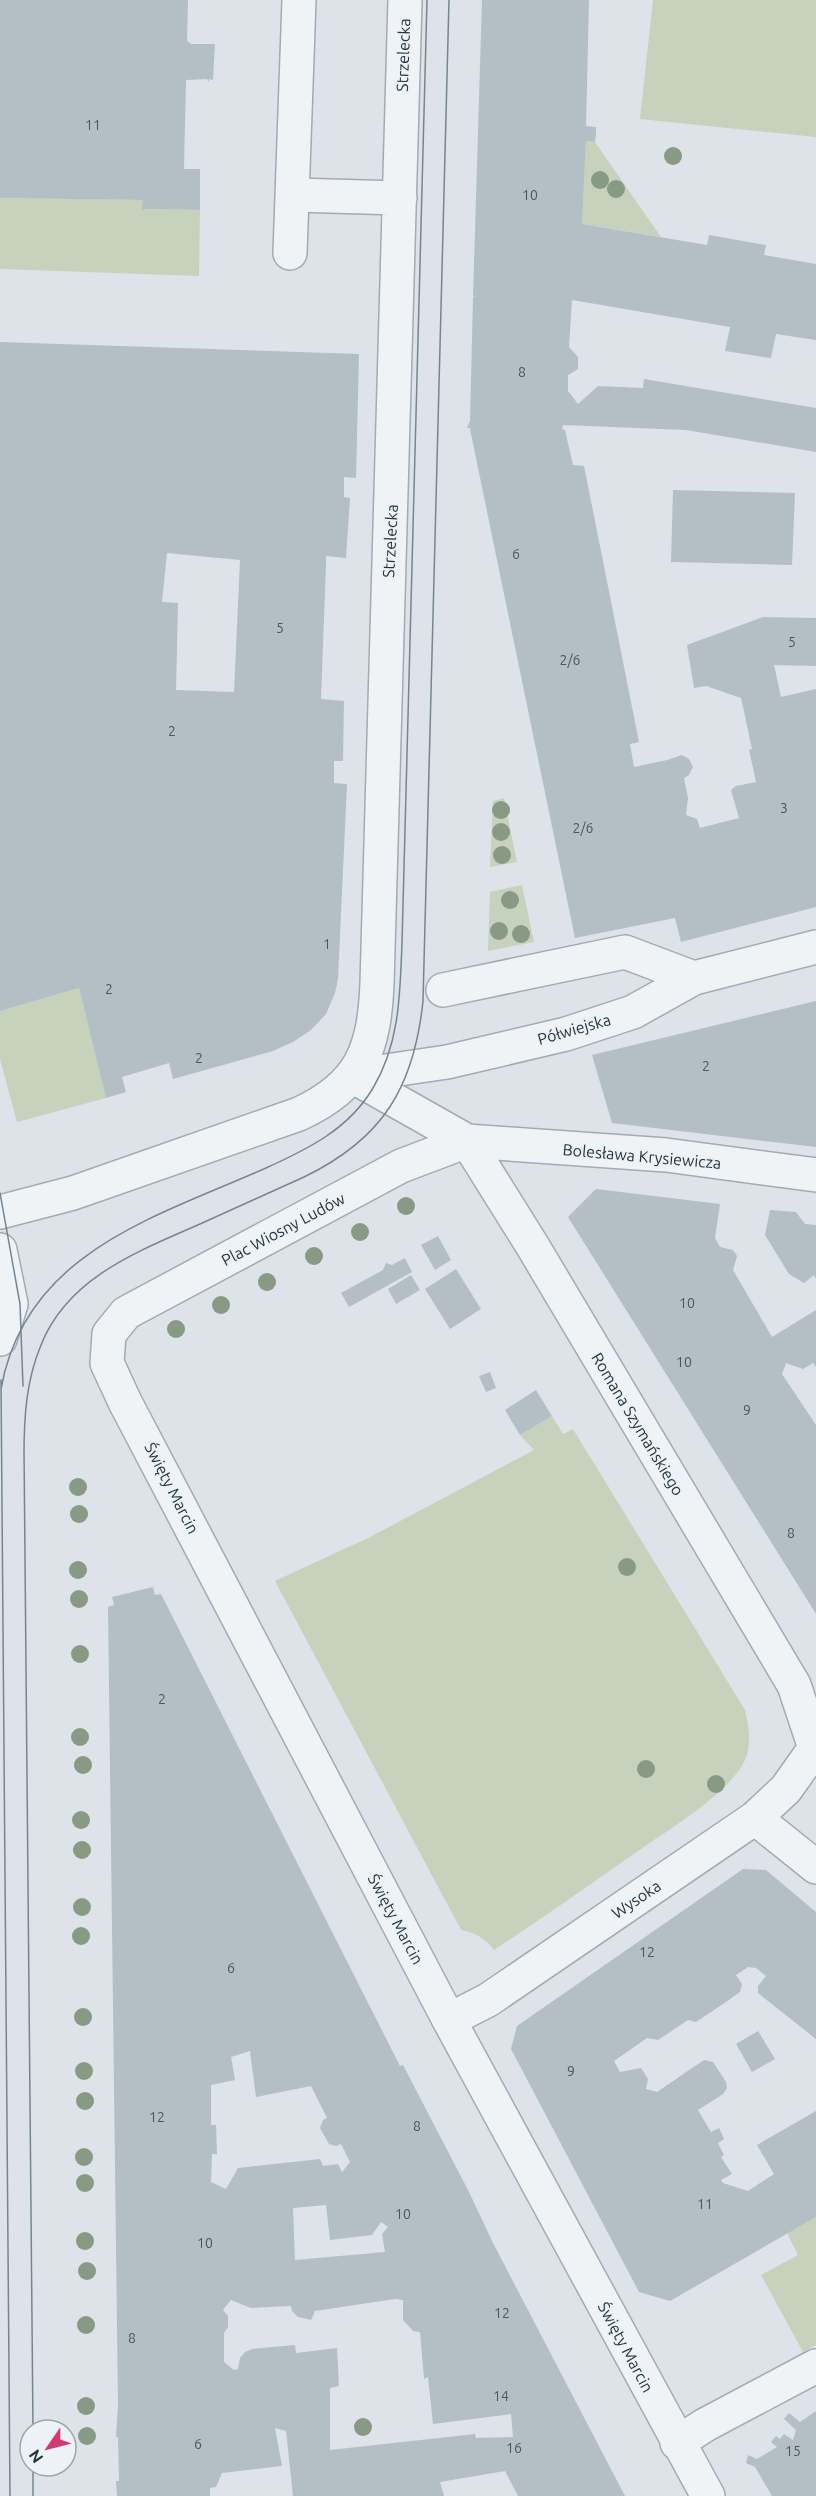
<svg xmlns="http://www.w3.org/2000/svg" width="816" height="2496" viewBox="0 0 816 2496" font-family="Ubuntu,sans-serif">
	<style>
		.green { fill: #c7d2bd }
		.building { fill: #b4bec5; fill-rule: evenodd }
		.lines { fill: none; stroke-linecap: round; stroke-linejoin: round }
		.minor-casing { stroke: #a2abb2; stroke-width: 36 }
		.minor { stroke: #f0f3f6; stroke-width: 33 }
		.tram { stroke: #758692; stroke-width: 1.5 }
		.tree { fill: #889984 }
		.labels { text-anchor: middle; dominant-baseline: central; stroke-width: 4.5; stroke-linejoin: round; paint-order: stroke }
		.number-label { font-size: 14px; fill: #495660 }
		.street-label { font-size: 16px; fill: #25343f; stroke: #ecf2f5 }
	</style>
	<rect width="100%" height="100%" fill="#dde3e8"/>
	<path class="green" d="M 653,0 L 816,0 L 816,137 L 640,119 Z
		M 586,141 L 595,142 L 661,237 L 582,224 Z
		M 0,198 L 143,200 L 143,209 L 200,210 L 199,276 L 0,269 Z
		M 504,798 L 517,862 L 490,867 L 493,801 Z
		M 522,885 L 534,942 L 488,951 L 490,892 Z
		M 79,988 L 106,1098 L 17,1122 L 0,1059 L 0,1011 Z
		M 552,1416 L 563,1434 L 573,1429 L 745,1710 C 749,1727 752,1744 745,1760 C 729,1794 668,1830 638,1851 C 590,1885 542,1918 494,1950 C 485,1938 476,1933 461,1930 L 275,1581 L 370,1537 L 534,1450 L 520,1435 Z
		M 816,2217 L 816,2345 L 803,2352 L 761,2275 L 798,2255 L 787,2233 Z"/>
	<path class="building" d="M 0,0 L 188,0 L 187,41 L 191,44 L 215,44 L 213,80 L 209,79 L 209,82 L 207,79 L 186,80 L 184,169 L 200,169 L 200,210 L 142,209 L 143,200 L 0,198 Z
		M 482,0 L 589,0 L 586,126 L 596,127 L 596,134 L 595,142 L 586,141 L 582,224 L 707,245 L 709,235 L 766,245 L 764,255 L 816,264 L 816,340 L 776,334 L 771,358 L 725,351 L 730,327 L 572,300 L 569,347 L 578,357 L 578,369 L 568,375 L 568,391 L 578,404 L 598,386 L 643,388 L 644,379 L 816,408 L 816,452 L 686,430 L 563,425 L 562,429 L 565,430 L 573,465 L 584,466 L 639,742 L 630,744 L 634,767 L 667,760 L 682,755 L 689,759 L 693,767 L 689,775 L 684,778 L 688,798 L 686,815 L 697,819 L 700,828 L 739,818 L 731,790 L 736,786 L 756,782 L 749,750 L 752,749 L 741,698 L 706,686 L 694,688 L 687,645 L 763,617 L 816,618 L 816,666 L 774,665 L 781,697 L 816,689 L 816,907 L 681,942 L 675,918 L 575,938 L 470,429 L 471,428 L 467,428 L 470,421 L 473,297 L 475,297 L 473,296 Z
		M 0,342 L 359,354 L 356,478 L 344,477 L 344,497 L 350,498 L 346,558 L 326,556 L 326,564 L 321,699 L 344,701 L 343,761 L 334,761 L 334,783 L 347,784 L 338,979 L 335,993 L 326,1014 L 311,1030 L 293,1042 L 273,1051 L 173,1079 L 169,1063 L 122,1077 L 126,1092 L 106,1098 L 79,988 L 0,1011 ZM 167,553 L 240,560 L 234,692 L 176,690 L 178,603 L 162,602 Z
		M 673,490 L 795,493 L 792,565 L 671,562 Z
		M 816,1001 L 816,1147 L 612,1123 L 592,1055 Z
		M 596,1189 L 720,1204 L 715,1238 L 720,1247 L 733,1250 L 737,1256 L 733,1270 L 772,1337 L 816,1310 L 816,1367 L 813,1363 L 803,1369 L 786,1363 L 782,1374 L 816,1425 L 816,1614 L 568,1217 Z
		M 770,1210 L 796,1212 L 805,1224 L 816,1225 L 816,1279 L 814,1275 L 804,1283 L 789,1274 L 765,1235 Z
		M 438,1236 L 451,1260 L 435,1270 L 421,1245 Z
		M 405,1258 L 412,1272 L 349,1307 L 341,1293 L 383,1270 L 386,1263 L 392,1265 Z
		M 456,1269 L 481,1309 L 450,1329 L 425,1289 Z
		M 411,1275 L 420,1290 L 396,1304 L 388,1289 Z
		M 490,1372 L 496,1388 L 486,1392 L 479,1376 Z
		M 536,1390 L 552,1416 L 520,1435 L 505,1410 Z
		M 153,1587 L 155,1595 L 161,1594 L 400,2066 L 403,2065 L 469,2192 L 493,2243 L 625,2496 L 518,2496 L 505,2471 L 440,2482 L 444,2496 L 293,2496 L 286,2431 L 275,2428 L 282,2466 L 222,2473 L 216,2487 L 210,2488 L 210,2496 L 117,2496 L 116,2481 L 119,2481 L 118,2437 L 116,2437 L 118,2405 L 108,1607 L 114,1605 L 112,1597 ZM 250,2051 L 256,2097 L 311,2086 L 327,2118 L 323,2120 L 320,2128 L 329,2144 L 336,2146 L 341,2144 L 350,2162 L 342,2172 L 338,2164 L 323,2166 L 320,2159 L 238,2168 L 226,2189 L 211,2182 L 212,2154 L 217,2154 L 216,2125 L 211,2125 L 211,2085 L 235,2080 L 231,2057 ZM 326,2205 L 330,2240 L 372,2235 L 381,2222 L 388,2227 L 382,2234 L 385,2252 L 295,2260 L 293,2208 ZM 395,2299 L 403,2300 L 403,2320 L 413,2331 L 420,2332 L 424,2379 L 428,2377 L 433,2424 L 511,2414 L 513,2437 L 476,2438 L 475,2434 L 330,2450 L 330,2388 L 339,2386 L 337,2348 L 296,2353 L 295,2345 L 252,2349 L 245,2352 L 240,2358 L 238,2369 L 234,2370 L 224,2362 L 224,2333 L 228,2327 L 228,2316 L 223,2310 L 231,2300 L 251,2308 L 291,2306 L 292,2311 L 298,2317 L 311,2320 L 315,2311 Z
		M 743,1869 L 766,1870 L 816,1912 L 816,2039 L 758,1993 L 758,1986 L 766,1976 L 756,1968 L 748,1967 L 736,1975 L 742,1984 L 740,1992 L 723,2004 L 696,2022 L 688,2020 L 658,2040 L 647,2038 L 614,2061 L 620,2072 L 641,2068 L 648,2079 L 646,2089 L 657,2092 L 704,2060 L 713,2062 L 726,2082 L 727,2088 L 723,2094 L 698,2110 L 711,2132 L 719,2128 L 724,2139 L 718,2143 L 724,2155 L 721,2157 L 732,2174 L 721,2180 L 723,2183 L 748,2191 L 774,2174 L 757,2145 L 816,2111 L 816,2217 L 670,2301 L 639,2292 L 511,2049 L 517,2026 Z
		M 758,2031 L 775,2059 L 752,2072 L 736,2044 Z
		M 816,2411 L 816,2496 L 772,2496 L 755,2467 L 746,2463 L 748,2455 L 757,2459 L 777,2447 L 771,2442 L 776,2436 L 780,2439 L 784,2434 L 793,2440 L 796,2430 L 784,2419 L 789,2413 L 800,2422 Z"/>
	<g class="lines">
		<defs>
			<path id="minor" d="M 294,195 L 400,198
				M 290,253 L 299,0
				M 443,990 L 625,952 L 694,978
				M 352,1076 L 467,1141 L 532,1245 L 794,1685 L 815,1748 L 786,1789 L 755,1818 L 488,2000 L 449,2020
				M 352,1076 L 447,1062 L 566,1034 L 633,1012 L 694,978 L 816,947
				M 0,1212 L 73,1193 L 299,1114 C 362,1085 374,1049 377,984 L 405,0
				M 0,1250 L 11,1304 L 0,1339
				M 755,1818 L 816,1867
				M 677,2443 L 705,2425 L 816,2366
				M 708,2496 L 449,2020 L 125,1402 L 107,1363 L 109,1334 L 126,1313 L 401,1166 L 467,1141 L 666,1155 L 816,1175"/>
		</defs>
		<use href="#minor" class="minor-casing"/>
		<use href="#minor" class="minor"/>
		<path class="tram" d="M 0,1193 L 20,1304 L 23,1386
			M 1,1380 L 10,2496
			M 1,1389 C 25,1252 156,1217 266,1168 C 308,1149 349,1129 373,1088 C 400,1043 400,993 402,943 L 427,0
			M 24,1449 L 33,2430
			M 24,1456 C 24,1417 26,1381 41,1345 C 68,1277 139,1251 200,1224 C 235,1208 269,1193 304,1177 C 383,1139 414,1087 423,1001 L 449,0
			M 33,2466 L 33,2496"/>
	</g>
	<g class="tree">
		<circle cx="673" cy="156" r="9"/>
		<circle cx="600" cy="180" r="9"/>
		<circle cx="616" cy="189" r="9"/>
		<circle cx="501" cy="810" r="9"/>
		<circle cx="501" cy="832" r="9"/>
		<circle cx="502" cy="855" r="9"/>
		<circle cx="510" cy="900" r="9"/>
		<circle cx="499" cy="931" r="9"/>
		<circle cx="521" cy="934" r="9"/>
		<circle cx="406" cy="1206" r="9"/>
		<circle cx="360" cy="1232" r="9"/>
		<circle cx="314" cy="1256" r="9"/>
		<circle cx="267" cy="1282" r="9"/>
		<circle cx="221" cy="1305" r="9"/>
		<circle cx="176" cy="1329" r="9"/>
		<circle cx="78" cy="1487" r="9"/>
		<circle cx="79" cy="1514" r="9"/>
		<circle cx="627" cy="1567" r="9"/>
		<circle cx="78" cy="1570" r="9"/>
		<circle cx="79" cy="1599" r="9"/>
		<circle cx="80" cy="1654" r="9"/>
		<circle cx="80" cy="1737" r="9"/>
		<circle cx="83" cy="1765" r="9"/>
		<circle cx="646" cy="1769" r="9"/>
		<circle cx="716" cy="1784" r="9"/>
		<circle cx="81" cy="1820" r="9"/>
		<circle cx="82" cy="1850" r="9"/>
		<circle cx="82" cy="1907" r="9"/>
		<circle cx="81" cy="1936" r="9"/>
		<circle cx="83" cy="2017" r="9"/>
		<circle cx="84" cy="2071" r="9"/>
		<circle cx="85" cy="2101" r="9"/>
		<circle cx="84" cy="2157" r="9"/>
		<circle cx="85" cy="2183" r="9"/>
		<circle cx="85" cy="2241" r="9"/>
		<circle cx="87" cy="2271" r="9"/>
		<circle cx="86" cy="2325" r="9"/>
		<circle cx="86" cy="2406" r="9"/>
		<circle cx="363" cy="2427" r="9"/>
		<circle cx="87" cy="2436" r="9"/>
	</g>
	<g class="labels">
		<g class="number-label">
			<text x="93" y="125">11</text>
			<text x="530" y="195">10</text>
			<text x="522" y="372">8</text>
			<text x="516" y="554">6</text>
			<text x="280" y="628">5</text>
			<text x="792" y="642">5</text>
			<text x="570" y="660">2/6</text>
			<text x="172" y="731">2</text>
			<text x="784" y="808">3</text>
			<text x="583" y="828">2/6</text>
			<text x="327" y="944">1</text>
			<text x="109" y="989">2</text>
			<text x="199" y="1058">2</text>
			<text x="706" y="1066">2</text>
			<text x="687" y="1303">10</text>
			<text x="684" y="1362">10</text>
			<text x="747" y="1410">9</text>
			<text x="791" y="1533">8</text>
			<text x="162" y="1699">2</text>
			<text x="647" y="1952">12</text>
			<text x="231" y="1968">6</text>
			<text x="571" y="2071">9</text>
			<text x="157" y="2117">12</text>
			<text x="417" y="2126">8</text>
			<text x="705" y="2204">11</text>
			<text x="403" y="2214">10</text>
			<text x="205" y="2243">10</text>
			<text x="502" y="2313">12</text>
			<text x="132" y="2338">8</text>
			<text x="501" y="2396">14</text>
			<text x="198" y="2444">6</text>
			<text x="514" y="2448">16</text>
			<text x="793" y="2451">15</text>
		</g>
		<g class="street-label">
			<text transform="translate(403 55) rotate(-88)">Strzelecka</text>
			<text transform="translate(390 541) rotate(-87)">Strzelecka</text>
			<text transform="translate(574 1029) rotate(-16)">Półwiejska</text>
			<text transform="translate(642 1156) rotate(5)">Bolesława Krysiewicza</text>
			<text transform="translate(283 1229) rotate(-28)">Plac Wiosny Ludów</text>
			<text transform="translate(638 1424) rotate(59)">Romana Szymańskiego</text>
			<text transform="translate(172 1488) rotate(63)">Święty Marcin</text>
			<text transform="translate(636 1899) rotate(-34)">Wysoka</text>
			<text transform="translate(396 1919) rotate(62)">Święty Marcin</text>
			<text transform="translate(626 2347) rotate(62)">Święty Marcin</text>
		</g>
	</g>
	<g transform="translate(48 2448) rotate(235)"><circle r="28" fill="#ecf2f5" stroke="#9ca6ac" stroke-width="1.5"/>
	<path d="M0-4.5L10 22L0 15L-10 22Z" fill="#d73771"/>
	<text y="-9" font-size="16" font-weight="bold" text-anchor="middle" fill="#25343f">N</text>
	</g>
</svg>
